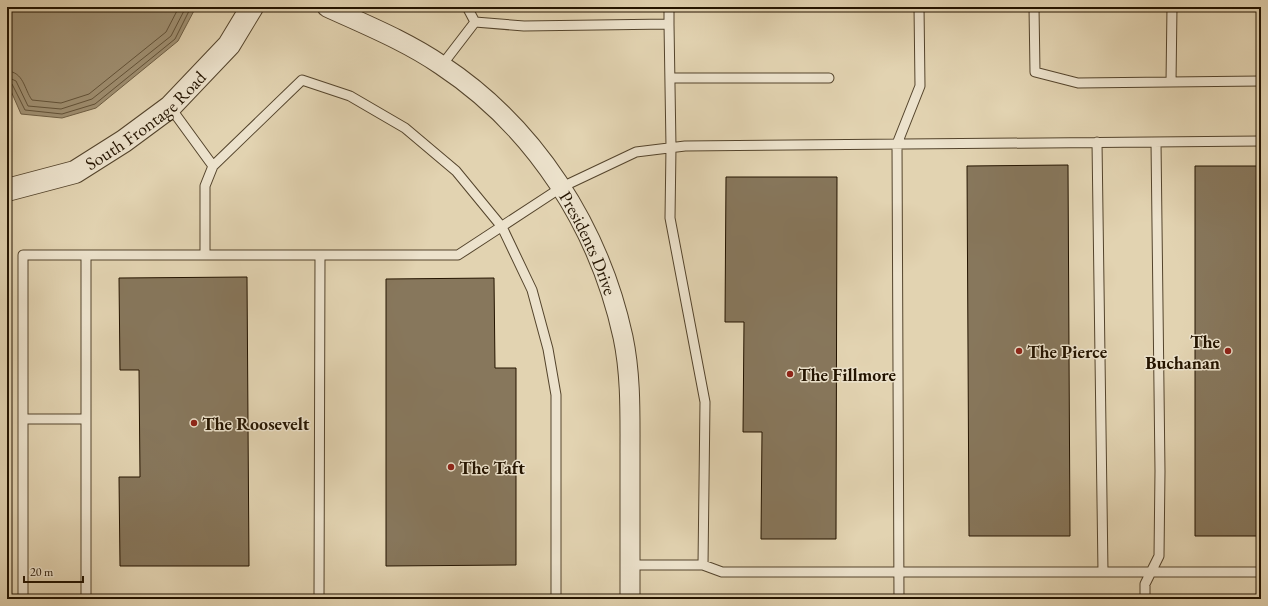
<svg xmlns="http://www.w3.org/2000/svg" width="1268" height="606" viewBox="0 0 1268 606" font-family="'EB Garamond',serif">
	<style>
		.water { fill: #a19275; stroke: #6f6046 }
		.lines { fill: none; stroke-linecap: round; stroke-linejoin: round }
		.shore { stroke: #62533a; stroke-width: 1 }
		.building { fill: #87775c; stroke: #241400 }
		.service-casing { stroke: #54442c; stroke-width: 11 }
		.minor-casing { stroke: #54442c; stroke-width: 21 }
		.tertiary-casing { stroke: #54442c; stroke-width: 24 }
		.service { stroke: #ece2cc; stroke-width: 9 }
		.minor { stroke: #ece2cc; stroke-width: 19 }
		.tertiary { stroke: #ece2cc; stroke-width: 22 }
		.poi-dot { fill: #8f2418; stroke: #ece2cc; stroke-width: 1.5 }
		.labels { text-anchor: middle; dominant-baseline: central; stroke-width: 3; stroke-linejoin: round; paint-order: stroke }
		.street-label { font-size: 18px; fill: #241400; stroke: #ece2cc }
		.poi-label { font-size: 18px; font-weight: bold; fill: #241400; stroke: #ece2cc; text-anchor: start }
	</style>
	<rect width="100%" height="100%" fill="#e2d3b1"/>
	<filter id="stains"><feTurbulence type="fractalNoise" baseFrequency=".005" numOctaves="4"/><feColorMatrix values="0 0 0 0 .2 0 0 0 0 .09 0 0 0 0 .02 0 0 0 .5 -.17"/></filter>
	<radialGradient id="worn" r=".72"><stop offset=".6" stop-color="#630" stop-opacity="0"/><stop offset="1" stop-color="#630" stop-opacity=".3"/></radialGradient>
	<path class="water" d="M 7,7 L 196,7 L 178,41 L 96,108 L 62,118 L 21,114 L 7,82 Z"/>
	<g class="lines">
		<path class="shore" d="M 7,71 C 24,72 24,89 32,100 L 61,103 L 89,94 L 166,32 L 179,7
			M 7,77 L 16,81 L 28,106 L 61,109 L 92,99 L 171,36 L 186,7
			M 7,82 L 12,84 L 25,110 L 62,114 L 95,104 L 175,39 L 191,7"/>
	</g>
	<path class="building" d="M 1068,165 L 1070,536 L 969,536 L 967,166 Z
		M 1195,166 L 1261,166 L 1261,536 L 1195,536 Z
		M 726,177 L 837,177 L 836,539 L 761,539 L 762,432 L 743,432 L 744,322 L 725,322 Z
		M 247,277 L 249,566 L 120,566 L 119,477 L 140,477 L 139,370 L 120,370 L 119,278 Z
		M 494,278 L 495,368 L 516,368 L 516,565 L 386,566 L 386,279 Z"/>
	<g class="lines">
		<defs>
			<path id="service" d="M 1034,7 L 1035,72 L 1078,83 L 1261,81
				M 475,22 L 524,26 L 669,24 L 671,147 L 670,218 L 705,402 L 703,565
				M 669,24 L 669,7
				M 442,65 L 475,22 L 467,7
				M 670,78 L 829,78
				M 1171,82 L 1172,7
				M 170,107 L 213,166
				M 1097,142 L 1103,572
				M 86,255 L 86,599
				M 205,255 L 205,186 L 213,166 L 302,80 L 350,96 L 405,128 L 456,171 L 502,227 L 532,290 L 548,349 L 556,395 L 556,599
				M 23,419 L 86,419
				M 630,565 L 703,565 L 722,572 L 1261,572
				M 23,599 L 23,255 L 458,255 L 562,187 L 636,152 L 685,146 L 1261,141
				M 319,599 L 320,255
				M 899,599 L 897,144 L 920,86 L 919,7
				M 1145,599 L 1145,584 L 1159,556 L 1160,471 L 1156,142"/>
			<g id="minor">
				<path id="s1" d="M 327,7 C 366,25 406,41 441,65 C 535,127 599,227 623,337 C 631,375 630,414 630,453 C 630,502 630,550 630,599"/>
			</g>
			<g id="tertiary">
				<path id="s2" d="M 7,190 L 75,172 L 124,141 L 170,107 L 229,45 L 252,7"/>
			</g>
		</defs>
		<use href="#service" class="service-casing"/>
		<use href="#minor" class="minor-casing"/>
		<use href="#tertiary" class="tertiary-casing"/>
		<use href="#service" class="service"/>
		<use href="#minor" class="minor"/>
		<use href="#tertiary" class="tertiary"/>
	</g>
	<g class="poi-dot">
		<circle cx="1019" cy="351" r="4"/>
		<circle cx="1228" cy="351" r="4"/>
		<circle cx="790" cy="374" r="4"/>
		<circle cx="194" cy="423" r="4"/>
		<circle cx="451" cy="467" r="4"/>
	</g>
	<g class="labels">
		<g class="street-label">
			<text stroke="none"><textPath href="#s2" startOffset="158">South Frontage Road</textPath></text>
			<text stroke="none"><textPath href="#s1" startOffset="363">Presidents Drive</textPath></text>
		</g>
		<g class="poi-label">
			<text x="1220" y="341" text-anchor="end">The<tspan x="1220" dy="21">Buchanan</tspan></text>
			<text x="1027" y="351">The Pierce</text>
			<text x="798" y="374">The Fillmore</text>
			<text x="202" y="423">The Roosevelt</text>
			<text x="459" y="467">The Taft</text>
		</g>
	</g>
	<rect width="1268" height="606" fill="none" stroke="#e2d3b1" stroke-width="24"/>
	<rect x="8" y="8" width="1252" height="590" fill="none" stroke="#241400" stroke-width="2"/>
	<rect x="12" y="12" width="1244" height="582" fill="none" stroke="#241400"/>
	<path d="M24 576v6h59v-6" fill="none" stroke="#241400" stroke-width="2"/>
	<text x="30" y="576" font-size="12" fill="#241400" stroke="#ece2cc" stroke-width="3" paint-order="stroke">20 m</text>
	<rect width="100%" height="100%" filter="url(#stains)"/>
	<rect width="100%" height="100%" fill="url(#worn)"/>
</svg>
